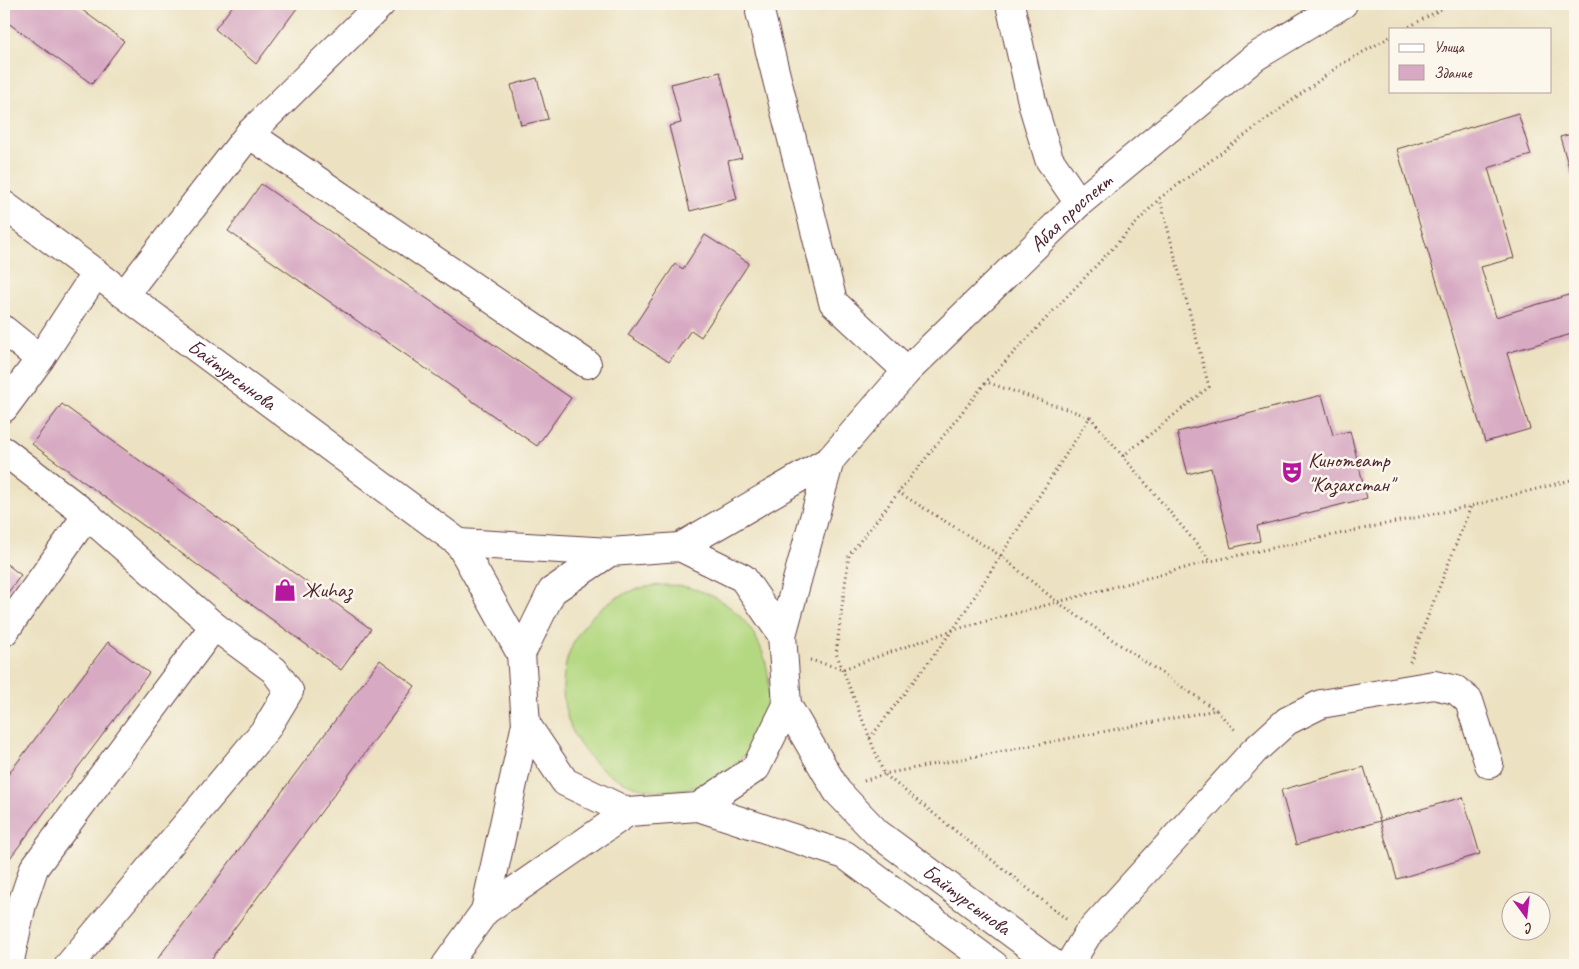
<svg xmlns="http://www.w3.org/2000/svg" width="1579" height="969" viewBox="0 0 1579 969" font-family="Caveat,sans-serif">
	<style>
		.green { fill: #b4d881; stroke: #7f7c56 }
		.building { fill: #d7a9c2 }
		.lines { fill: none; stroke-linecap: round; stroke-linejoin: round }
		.minor-casing { stroke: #623c42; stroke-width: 30 }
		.path { stroke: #623c42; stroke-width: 3; stroke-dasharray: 1 4; stroke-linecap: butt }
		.minor { stroke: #fff; stroke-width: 28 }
		.labels { text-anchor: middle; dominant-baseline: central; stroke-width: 5; stroke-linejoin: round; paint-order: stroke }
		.street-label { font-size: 21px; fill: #4a1f2b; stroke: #fbf7ec }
		.poi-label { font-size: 21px; fill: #4a1f2b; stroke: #fbf7ec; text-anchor: start }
	</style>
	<rect width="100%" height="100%" fill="#fbf7ec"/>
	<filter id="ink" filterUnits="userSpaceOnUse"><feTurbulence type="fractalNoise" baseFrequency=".02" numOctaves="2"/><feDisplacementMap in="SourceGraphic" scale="10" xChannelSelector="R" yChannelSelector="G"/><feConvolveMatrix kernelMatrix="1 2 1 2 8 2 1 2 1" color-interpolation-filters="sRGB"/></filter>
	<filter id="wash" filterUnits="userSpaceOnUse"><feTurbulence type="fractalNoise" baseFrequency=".0096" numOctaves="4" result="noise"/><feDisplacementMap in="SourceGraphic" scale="20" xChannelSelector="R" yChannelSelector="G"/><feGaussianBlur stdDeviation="1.12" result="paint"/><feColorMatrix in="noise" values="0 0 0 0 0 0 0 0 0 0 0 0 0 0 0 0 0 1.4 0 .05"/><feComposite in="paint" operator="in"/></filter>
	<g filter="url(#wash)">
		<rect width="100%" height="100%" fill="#ece2c2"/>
		<path class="green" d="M563 688a103 103 0 1 1 206 0a103 103 0 1 1-206 0Z"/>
		<g id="blocks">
			<path class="building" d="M 4,4 L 74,4 L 124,41 L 92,84 L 4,20 Z
				M 234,4 L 300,4 L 256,64 L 215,29 Z
				M 720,72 L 742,158 L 728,161 L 737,199 L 690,211 L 669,126 L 681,123 L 671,84 Z
				M 537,78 L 548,119 L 521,125 L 511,85 Z
				M 1518,113 L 1531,155 L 1488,168 L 1514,258 L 1481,267 L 1496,317 L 1575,293 L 1575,333 L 1507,353 L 1530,429 L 1485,442 L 1397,149 Z
				M 1575,133 L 1575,188 L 1560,137 Z
				M 261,184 L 571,398 L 537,446 L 228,231 Z
				M 705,235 L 749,263 L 701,337 L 691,330 L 669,362 L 628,335 L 675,264 L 683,269 Z
				M 1322,395 L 1333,435 L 1350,431 L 1367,498 L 1257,526 L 1260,541 L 1231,548 L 1211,468 L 1188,474 L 1177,432 Z
				M 62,404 L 371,629 L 341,670 L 32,444 Z
				M 4,562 L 21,575 L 4,598 Z
				M 108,642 L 149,673 L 4,866 L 4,780 Z
				M 380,660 L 415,686 L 207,965 L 153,965 Z
				M 1364,767 L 1380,821 L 1296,845 L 1281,790 Z
				M 1463,797 L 1480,854 L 1397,879 L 1380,821 Z"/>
		</g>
	</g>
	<g filter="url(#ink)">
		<use href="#blocks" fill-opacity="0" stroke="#623c42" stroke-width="1"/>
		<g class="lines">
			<defs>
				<g id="minor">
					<path d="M 1010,4 L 1033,106 L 1049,159 L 1079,203"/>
					<path d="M 760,12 L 833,302 L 907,371"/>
					<path d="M 249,134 L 587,364"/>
					<path id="s1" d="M 4,205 L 459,543 L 521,654"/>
					<path d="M 125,294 L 249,134 L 381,4"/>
					<path d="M 4,330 L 40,359"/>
					<path d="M 4,408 L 40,359 L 96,273"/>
					<path d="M 4,451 L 87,515 L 214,626 L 274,670 L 289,691 L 266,729 L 69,965"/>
					<path d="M 459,543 L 610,552"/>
					<path id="s2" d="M 680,547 L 830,460 L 907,371 L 1079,203 L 1255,57 L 1343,4"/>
					<path d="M 4,632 L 87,515"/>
					<path d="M 782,635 L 830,460"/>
					<path id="s3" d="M 787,705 L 837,791 L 877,833 L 1055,965"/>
					<path d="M 698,807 L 845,855 L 994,965"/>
					<path d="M 485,911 L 526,724 L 521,654 L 552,591 L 610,552 L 680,547 L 743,578 L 782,635 L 787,705 L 756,768 L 698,807 L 628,812 L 565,782 L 526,724"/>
					<path d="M 9,965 L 22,904 L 34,868 L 214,626"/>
					<path d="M 446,965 L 485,911 L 628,812"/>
					<path d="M 1069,965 L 1087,935 L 1254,751 L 1287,721 L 1321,704 L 1434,685 L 1456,690 L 1469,701 L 1489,764"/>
				</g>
			</defs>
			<use href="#minor" class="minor-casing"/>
			<path class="path" d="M 1405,29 L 1450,4
				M 1090,417 L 1211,561
				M 1123,456 L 1209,387 L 1160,199
				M 898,492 L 1001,556 L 1057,602 L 1216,710
				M 810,660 L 843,669 L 953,630 L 1211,561 L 1471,506 L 1575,479
				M 1410,662 L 1471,506
				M 870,738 L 953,630 L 1090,417 L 986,382
				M 864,781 L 884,774 L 1216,710 L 1236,731
				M 1066,919 L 884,774 L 836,653 L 849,555 L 986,382 L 1160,198 L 1340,65 L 1390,37"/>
			<use href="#minor" class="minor"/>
		</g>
	</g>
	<defs>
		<symbol id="theatre-bare" viewBox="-9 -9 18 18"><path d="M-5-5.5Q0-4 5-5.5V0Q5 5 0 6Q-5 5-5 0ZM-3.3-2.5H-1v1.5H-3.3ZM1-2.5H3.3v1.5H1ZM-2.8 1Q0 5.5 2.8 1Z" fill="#b5179e" stroke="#fbf7ec" stroke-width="2.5" paint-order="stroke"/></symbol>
		<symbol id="shop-bare" viewBox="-9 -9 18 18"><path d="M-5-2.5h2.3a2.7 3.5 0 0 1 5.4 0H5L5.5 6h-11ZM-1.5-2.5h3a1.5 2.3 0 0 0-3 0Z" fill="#b5179e" stroke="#fbf7ec" stroke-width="2.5" paint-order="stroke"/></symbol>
	</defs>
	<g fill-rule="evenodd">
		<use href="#theatre-bare" x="1276" y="456" width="32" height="32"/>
		<use href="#shop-bare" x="269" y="574" width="32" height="32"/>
	</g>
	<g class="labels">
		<g class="street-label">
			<text stroke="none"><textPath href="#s2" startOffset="519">Абая проспект</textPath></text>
			<text stroke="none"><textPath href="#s1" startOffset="284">Байтурсынова</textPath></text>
			<text stroke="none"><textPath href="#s3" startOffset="269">Байтурсынова</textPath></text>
		</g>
		<g class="poi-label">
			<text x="1308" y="460">Кинотеатр<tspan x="1308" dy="24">"Казахстан"</tspan></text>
			<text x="302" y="590">Жиһаз</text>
		</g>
	</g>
	<rect width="1579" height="969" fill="none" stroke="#fbf7ec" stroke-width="20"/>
	<rect x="1389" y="28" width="162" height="65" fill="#fbf7ec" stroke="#b4a19f"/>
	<rect x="1399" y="44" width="25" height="8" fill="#ffffff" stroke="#b4a19f"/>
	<text x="1434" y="52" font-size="15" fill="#4a1f2b">Улица</text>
	<rect x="1399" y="65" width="25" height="15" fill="#d7a9c2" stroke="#b4a19f"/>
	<text x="1434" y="78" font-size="15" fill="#4a1f2b">Здание</text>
	<g transform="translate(1526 916) rotate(165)"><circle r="24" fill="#fbf7ec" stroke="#b4a19f"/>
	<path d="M0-4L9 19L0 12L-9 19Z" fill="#b5179e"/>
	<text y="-8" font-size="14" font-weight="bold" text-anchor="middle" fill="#4a1f2b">С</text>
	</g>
</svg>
